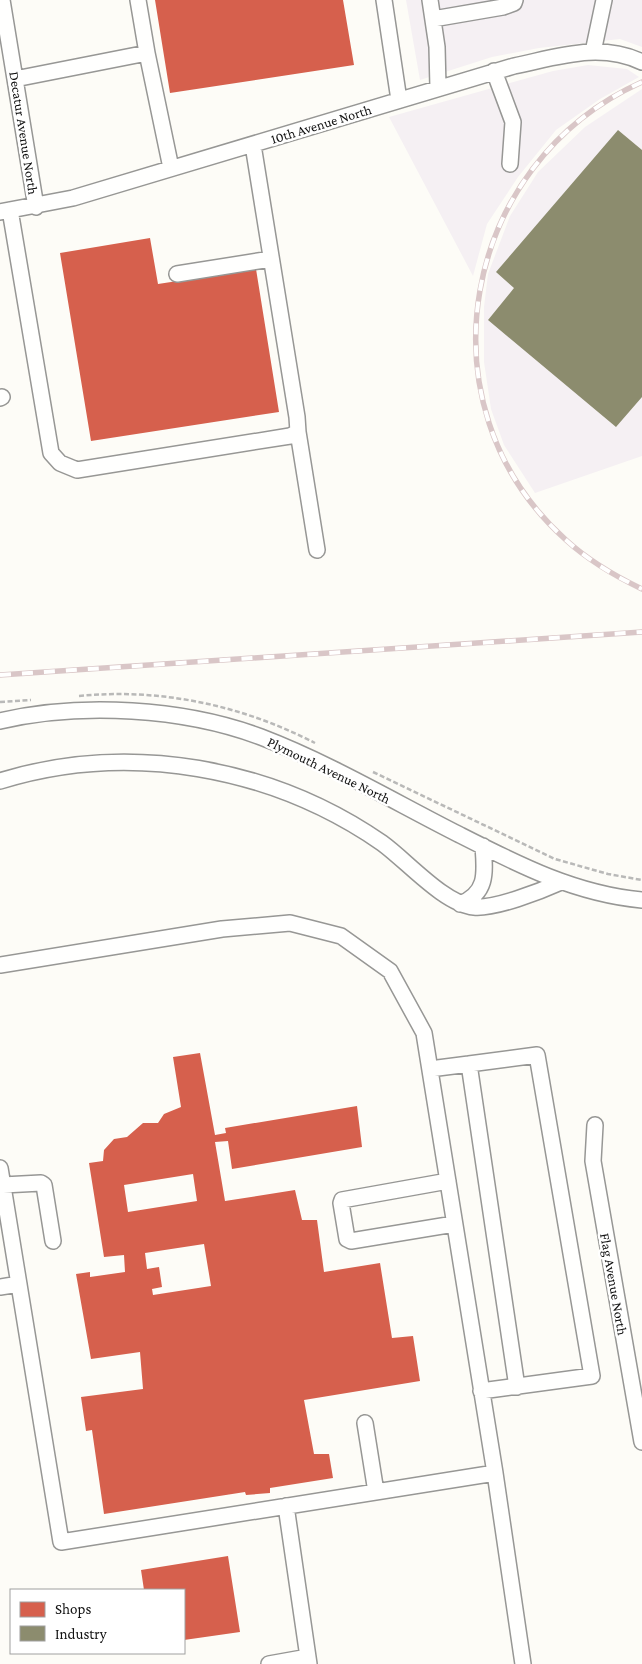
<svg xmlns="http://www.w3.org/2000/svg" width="642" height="1664" viewBox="0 0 642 1664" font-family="'Crimson Pro',serif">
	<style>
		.industrial { fill: #f5f0f3 }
		.shops { fill: #d6604d; fill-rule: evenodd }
		.industry { fill: #8c8c6e }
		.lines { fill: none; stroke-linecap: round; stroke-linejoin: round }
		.minor-casing { stroke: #979795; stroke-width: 18 }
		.path { stroke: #b9b9b8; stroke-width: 2.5; stroke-dasharray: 5 2.5; stroke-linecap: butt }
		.minor { stroke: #fffffe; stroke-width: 15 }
		.rail-casing { stroke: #d9c6c7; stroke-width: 5.5 }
		.rail { stroke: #fff; stroke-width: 4; stroke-dasharray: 11; stroke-linecap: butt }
		.labels { text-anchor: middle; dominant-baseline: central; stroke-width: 5; stroke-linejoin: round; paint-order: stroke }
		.street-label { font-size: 14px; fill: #111; stroke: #fff }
	</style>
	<rect width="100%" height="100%" fill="#fdfcf7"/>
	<path class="industrial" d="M 406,0 L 642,0 L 642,47 L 620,39 L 539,48 L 492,57 L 420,80 Z
		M 588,65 L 627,69 L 639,77 L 600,99 L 556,130 L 518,177 L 487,224 L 473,276 L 389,117 L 553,71 Z
		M 642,89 L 642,456 L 535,493 L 504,445 L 491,409 L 484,362 L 484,307 L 488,274 L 510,216 L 538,172 L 585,127 Z"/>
	<path class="shops" d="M 155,0 L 343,0 L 354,65 L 170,93 Z
		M 150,238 L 158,284 L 256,269 L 279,412 L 91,441 L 60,253 Z
		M 200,1053 L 215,1135 L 226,1133 L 225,1128 L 357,1106 L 362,1147 L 232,1169 L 228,1141 L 215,1142 L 225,1201 L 295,1190 L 302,1220 L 317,1220 L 324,1272 L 380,1263 L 392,1338 L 413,1336 L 420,1381 L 304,1400 L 314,1454 L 329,1454 L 333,1478 L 270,1488 L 270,1493 L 246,1495 L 245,1492 L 104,1514 L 92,1430 L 86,1431 L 81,1397 L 143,1389 L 140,1352 L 91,1359 L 76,1274 L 90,1272 L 90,1277 L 125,1272 L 124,1255 L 104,1257 L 89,1163 L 103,1161 L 104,1150 L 114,1139 L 127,1137 L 143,1123 L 158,1123 L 164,1114 L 181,1107 L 173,1057 ZM 193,1174 L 197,1201 L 128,1212 L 124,1185 ZM 204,1244 L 211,1286 L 153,1295 L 152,1289 L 162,1287 L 159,1267 L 147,1269 L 145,1253 Z
		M 228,1556 L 240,1632 L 184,1640 L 184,1590 L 144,1590 L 141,1570 Z"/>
	<path class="industry" d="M 618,130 L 642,150 L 642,397 L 616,427 L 488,320 L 514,288 L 496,272 Z"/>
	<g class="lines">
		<defs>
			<path id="minor" d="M 2,0 L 36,207
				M 138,0 L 147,53
				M 384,0 L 399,100
				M 430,0 L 437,47 L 438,88
				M 433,19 L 503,7 L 514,3 L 515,0
				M 593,52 L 604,0
				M 494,71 L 513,122 L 510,164
				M 15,79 L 147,53 L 171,168
				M 10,210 L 51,453 L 60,463 L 77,470 L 290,436 L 298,432 L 297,417 L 253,145
				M 0,212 L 73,198 L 514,66 C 558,57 599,42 642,62
				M 177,274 L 271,259
				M 0,398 L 2,397
				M 298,432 L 317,550
				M 0,721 C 81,702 184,708 261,737 C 329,763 393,801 458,834 C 517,864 575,894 642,900
				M 0,781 C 129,741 272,767 382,843 C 407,861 444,904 474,907 C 495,909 541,891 561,882
				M 460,904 C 488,893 485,872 483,846
				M 0,965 L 222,929 L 290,923 L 341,936 L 390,971 L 424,1033 L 495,1473 L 61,1542 L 0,1168
				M 430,1069 L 469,1064
				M 595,1125 L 593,1161 L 642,1442
				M 448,1181 L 342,1200 L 341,1203 L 347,1239 L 351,1241 L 454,1224
				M 3,1185 L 41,1183 L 44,1185 L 53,1241
				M 0,1287 L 19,1284
				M 481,1391 L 592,1376 L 537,1055 L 469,1064 L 517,1387
				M 365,1423 L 376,1492
				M 495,1473 L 523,1664
				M 286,1506 L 309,1664
				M 269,1664 L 308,1657"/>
		</defs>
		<use href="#minor" class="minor-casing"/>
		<path class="path" d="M 79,696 C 161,688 241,705 315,743
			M 0,702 L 31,700
			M 373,772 L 555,859 L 608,874 L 642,880"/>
		<use href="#minor" class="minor"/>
		<defs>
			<path id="rail" d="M 642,82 C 461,163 416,406 566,540 C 589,561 615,576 642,589
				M 0,675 L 642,632"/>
		</defs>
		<use href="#rail" class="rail-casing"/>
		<use href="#rail" class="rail"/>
	</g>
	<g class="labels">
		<g class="street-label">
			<text transform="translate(321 124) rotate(-17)">10th Avenue North</text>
			<text transform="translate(24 133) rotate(81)">Decatur Avenue North</text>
			<text transform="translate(329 770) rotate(26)">Plymouth Avenue North</text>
			<text transform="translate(614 1284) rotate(80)">Flag Avenue North</text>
		</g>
	</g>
	<rect x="10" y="1589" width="175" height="65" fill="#ffffff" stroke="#a0a0a0"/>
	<rect x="20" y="1602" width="25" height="15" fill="#d6604d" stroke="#a0a0a0"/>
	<text x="55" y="1614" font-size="15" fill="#111111">Shops</text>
	<rect x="20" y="1626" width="25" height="15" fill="#8c8c6e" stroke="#a0a0a0"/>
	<text x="55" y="1639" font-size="15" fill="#111111">Industry</text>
</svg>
